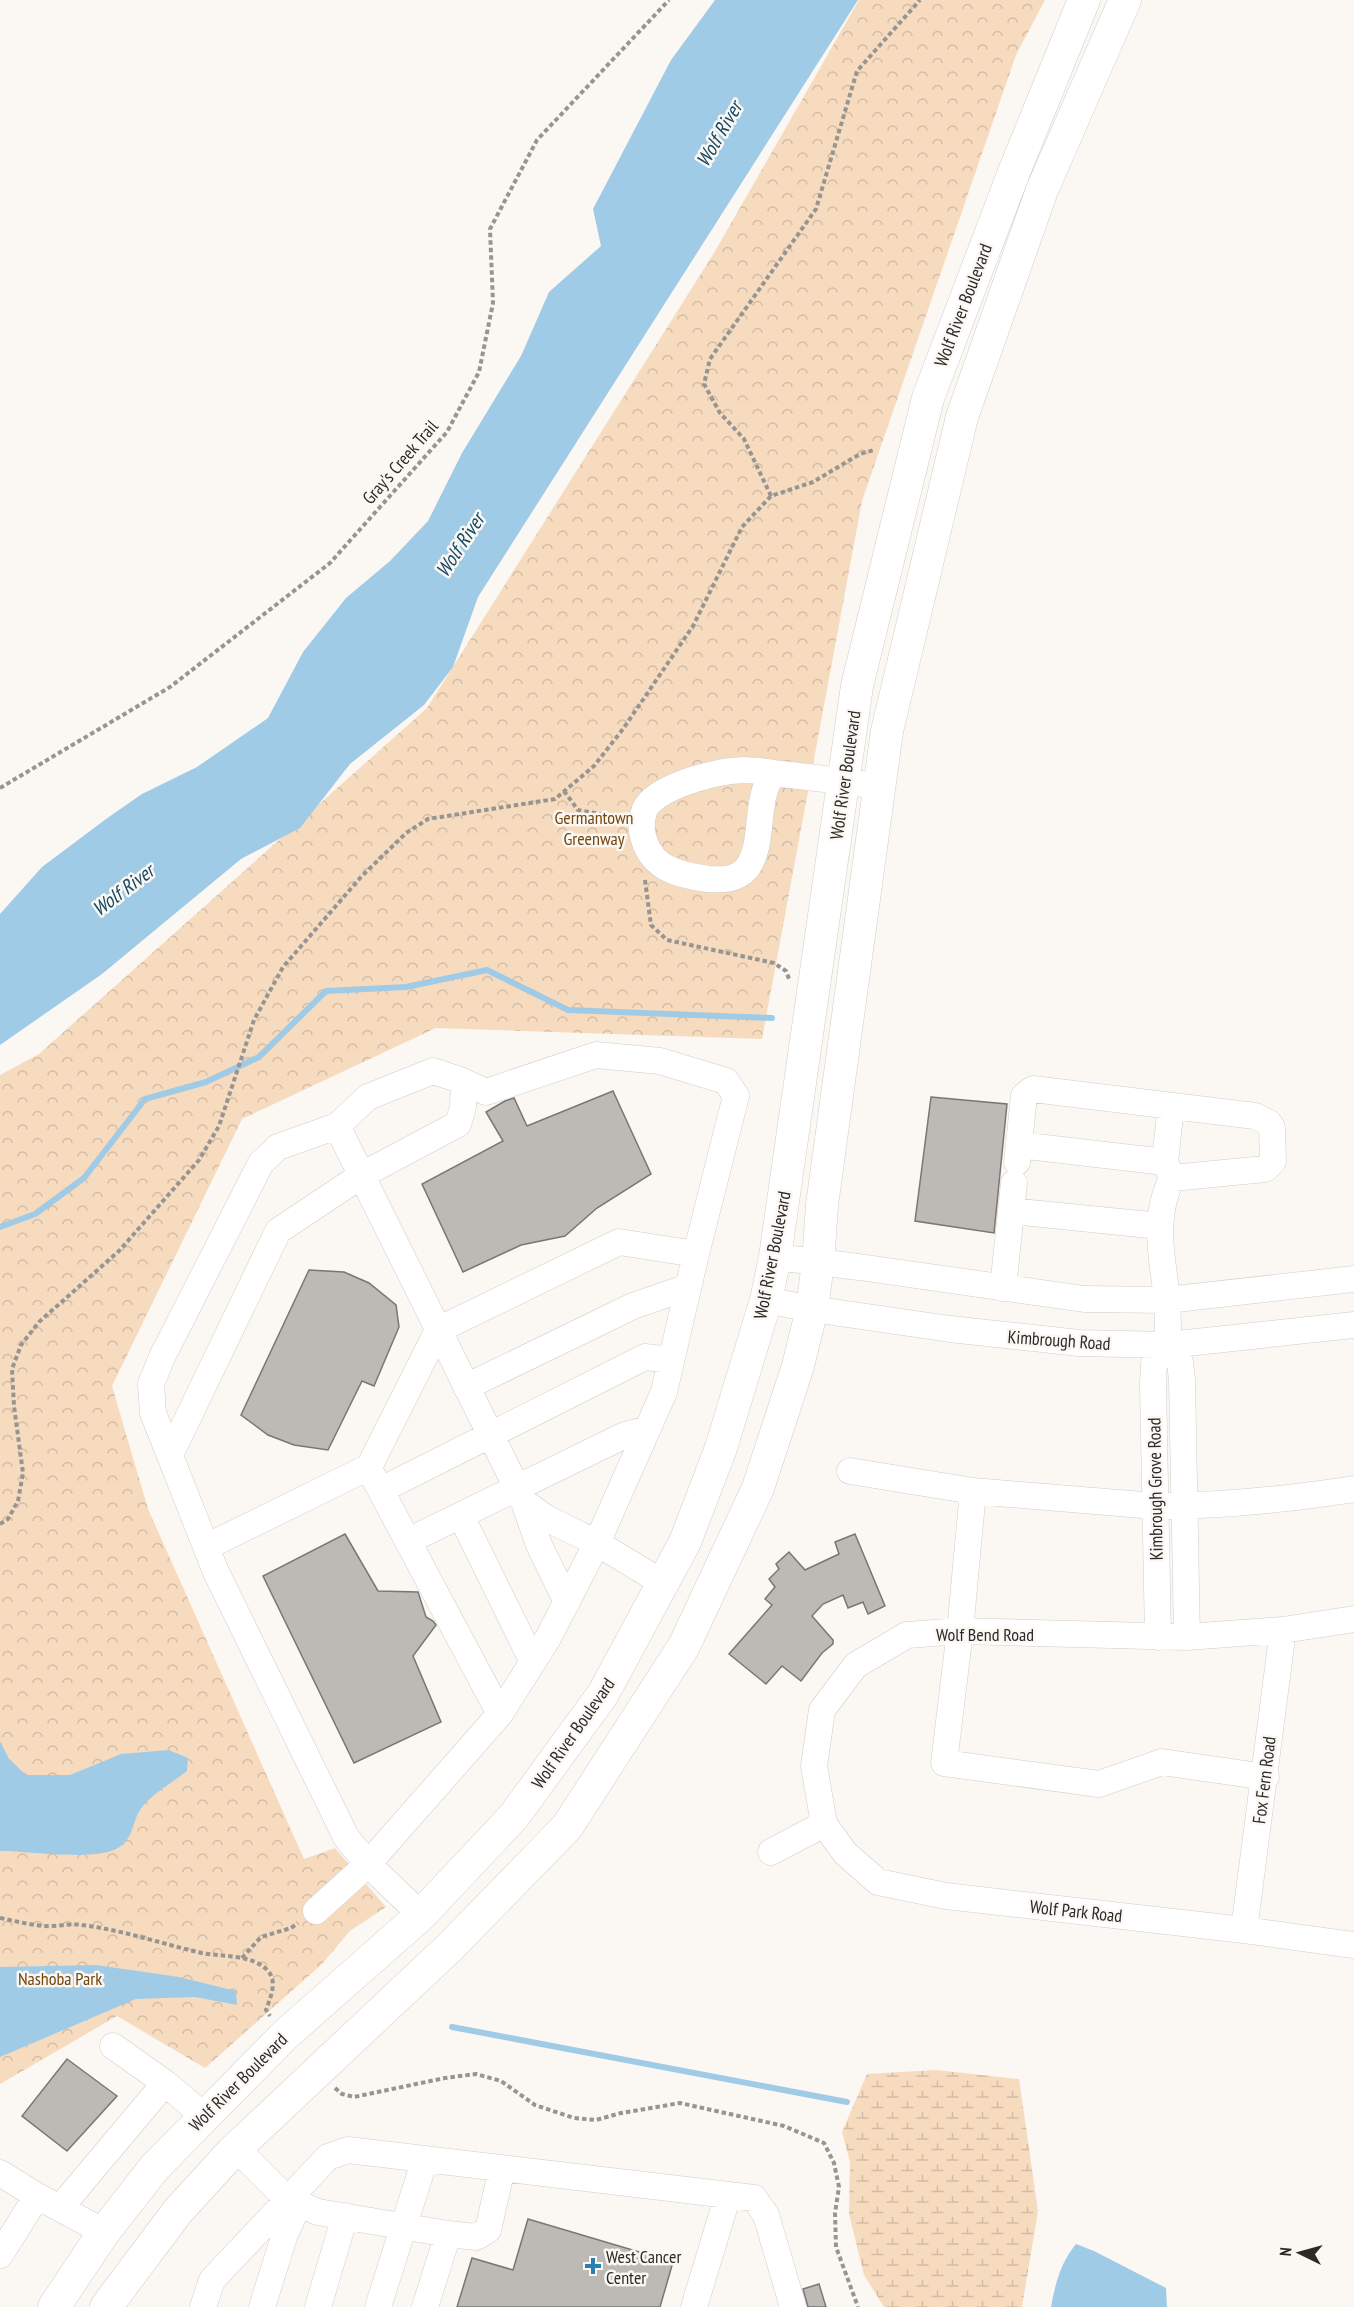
<svg xmlns="http://www.w3.org/2000/svg" width="1354" height="2307" viewBox="0 0 1354 2307" font-family="'PT Sans Narrow',sans-serif">
	<style>
		.forest { fill: url(#forest-crowns) }
		.wetland { fill: url(#wetland-marsh) }
		.water { fill: #a0cbe7 }
		.lines { fill: none; stroke-linecap: round; stroke-linejoin: round }
		.stream { stroke: #a0cbe7; stroke-width: 6 }
		.building { fill: #bdb9b5; stroke: #7a7673; stroke-width: 1.5 }
		.minor-casing { stroke: #d1cdc9; stroke-width: 27 }
		.major-casing { stroke: #d1cdc9; stroke-width: 33 }
		.path { stroke: #979592; stroke-width: 4; stroke-dasharray: 4.5 3; stroke-linecap: butt }
		.minor { stroke: #fff; stroke-width: 26 }
		.major { stroke: #fff; stroke-width: 32 }
		.poi-dot { fill: #2780ae; stroke: #fbf7f3; stroke-width: 2 }
		.labels { text-anchor: middle; dominant-baseline: central; stroke-width: 5; stroke-linejoin: round; paint-order: stroke }
		.street-label { font-size: 18px; fill: #2b2a28; stroke: #fbf7f3 }
		.park-label { font-size: 18px; fill: #72460e; stroke: #fbf7f3 }
		.poi-label { font-size: 18px; fill: #2b2a28; stroke: #fbf7f3; text-anchor: start }
		.water-label { font-size: 20px; font-style: italic; fill: #154965; stroke: #fbf7f3 }
	</style>
	<defs>
		<pattern id="forest-crowns" width="20" height="18" patternUnits="userSpaceOnUse" patternTransform="scale(1.5)"><rect width="20" height="18" fill="#f7dbbf"/><path d="M2 6a3 3 0 1 1 6 0M12 15a3 3 0 1 1 6 0" fill="none" stroke="#d4bca4"/></pattern>
		<pattern id="wetland-marsh" width="20" height="14" patternUnits="userSpaceOnUse" patternTransform="scale(1.5)"><rect width="20" height="14" fill="#f7dbbf"/><path d="M1 5h8M5 5V1M11 12h8M15 12V8" fill="none" stroke="#d4bca4"/></pattern>
	</defs>
	<rect width="100%" height="100%" fill="#fbf7f3"/>
	<path class="forest" d="M 859,0 L 1045,0 L 1016,55 L 862,501 L 762,1039 L 436,1028 L 242,1119 L 112,1386 L 148,1509 L 304,1859 L 335,1848 L 386,1907 L 350,1931 L 322,1964 L 205,2068 L 117,2016 L 0,2084 L 0,1075 L 39,1054 L 427,708 L 714,253 Z"/>
	<path class="wetland" d="M 936,2070 L 1019,2079 L 1038,2211 L 1022,2307 L 884,2307 L 864,2275 L 849,2214 L 850,2162 L 842,2132 L 867,2074 Z"/>
	<path class="water" d="M 715,0 L 858,0 L 478,597 L 453,667 L 424,705 L 350,764 L 300,828 L 241,859 L 102,974 L 0,1045 L 0,914 L 42,867 L 106,819 L 142,794 L 197,767 L 268,718 L 303,652 L 346,598 L 390,561 L 428,521 L 462,453 L 521,356 L 549,292 L 601,246 L 593,209 L 671,60 Z
		M 0,1741 L 9,1759 L 26,1775 L 70,1775 L 121,1754 L 169,1750 L 188,1758 L 187,1771 C 171,1784 152,1793 140,1810 C 132,1822 134,1840 116,1849 C 92,1861 28,1851 0,1851 Z
		M 96,1965 L 179,1977 L 236,1991 L 237,2005 L 195,1997 L 136,1999 L 0,2057 L 0,1967 Z
		M 1076,2244 L 1094,2251 L 1166,2288 L 1167,2307 L 1051,2307 C 1055,2284 1061,2262 1076,2244 Z"/>
	<g class="lines">
		<path class="stream" d="M 0,1227 L 35,1214 L 84,1178 L 145,1099 L 206,1082 L 259,1057 L 326,991 L 406,987 L 487,970 L 568,1010 L 772,1018
			M 452,2027 L 847,2102"/>
	</g>
	<path class="building" d="M 613,1091 L 651,1174 L 597,1208 L 565,1236 L 521,1245 L 463,1272 L 422,1184 L 503,1141 L 486,1112 L 505,1101 L 514,1098 L 527,1126 Z
		M 931,1097 L 1007,1104 L 994,1233 L 915,1221 Z
		M 309,1270 L 344,1272 L 369,1283 L 396,1305 L 399,1327 L 374,1386 L 362,1381 L 328,1450 L 294,1445 L 268,1435 L 241,1415 Z
		M 345,1534 L 378,1591 L 418,1592 L 426,1617 L 433,1621 L 436,1625 L 413,1656 L 441,1722 L 354,1763 L 263,1576 Z
		M 855,1534 L 885,1606 L 868,1614 L 863,1602 L 848,1608 L 843,1595 L 823,1604 L 812,1616 L 833,1640 L 833,1644 L 822,1653 L 801,1681 L 782,1666 L 766,1684 L 729,1654 L 772,1605 L 765,1599 L 775,1587 L 769,1579 L 779,1569 L 776,1564 L 789,1552 L 805,1570 L 839,1554 L 835,1542 Z
		M 67,2059 L 117,2096 L 67,2151 L 22,2116 Z
		M 528,2219 L 673,2262 L 660,2307 L 457,2307 L 472,2258 L 513,2270 Z
		M 819,2284 L 826,2307 L 808,2307 L 803,2289 Z"/>
	<g class="lines">
		<defs>
			<path id="minor" d="M 772,773 C 768,782 763,792 762,803 C 758,824 760,851 747,868 C 737,880 723,880 709,879 C 677,875 648,868 642,831 C 641,822 643,808 650,802 C 670,783 717,771 744,770 C 756,770 768,772 780,774 C 813,777 846,782 879,786
				M 1171,1106 L 1165,1162 L 1172,1178
				M 337,1126 L 278,1147 L 261,1163 L 162,1357 L 151,1384 L 153,1413 L 216,1572 L 346,1837 L 368,1864 L 421,1915
				M 1019,1145 L 1165,1162
				M 1017,1162 L 1024,1096 L 1033,1089 L 1255,1116 L 1269,1123 L 1272,1128 L 1273,1161 L 1265,1169 L 1172,1178 C 1152,1219 1162,1255 1167,1298 C 1168,1313 1168,1329 1168,1345
				M 1011,1211 L 1160,1226
				M 775,1257 L 859,1267 L 1084,1299 L 1167,1300 L 1354,1279
				M 1003,1288 L 1014,1183
				M 766,1300 L 812,1309 L 950,1329 L 1079,1343 L 1168,1345 L 1354,1325
				M 466,1387 L 633,1306 L 688,1287
				M 170,1455 L 278,1231 L 362,1175 L 458,1124 L 463,1107 L 464,1082
				M 850,1471 L 973,1491 L 1155,1506 C 1221,1506 1289,1499 1354,1489
				M 373,1476 L 500,1714
				M 381,1490 L 645,1357 L 671,1360
				M 973,1491 L 960,1631 L 944,1763 L 1099,1784 L 1162,1762 L 1266,1777
				M 524,1502 L 539,1545 L 567,1602
				M 461,1516 L 533,1662
				M 408,1541 L 625,1435 L 648,1429
				M 206,1547 L 369,1467 L 438,1330 L 619,1242 L 696,1254
				M 1158,1637 L 1153,1383 L 1154,1364 L 1168,1345 L 1180,1362 L 1182,1380 L 1187,1637
				M 824,1824 L 845,1853 L 878,1882 L 946,1896 L 1244,1930 L 1354,1945
				M 771,1852 L 824,1824 L 814,1766 L 822,1710 L 856,1665 L 907,1635 L 960,1631 L 1187,1637 L 1283,1630 L 1354,1619
				M 316,1911 L 368,1864 L 500,1714 L 548,1638 L 597,1543 L 664,1392 L 696,1254 L 736,1096 L 726,1081 L 660,1061 L 596,1055 L 486,1092 L 460,1080 L 433,1071 L 368,1097 L 337,1126 L 524,1502 L 546,1518 L 597,1543 L 663,1583
				M 1244,1930 L 1283,1630
				M 113,2046 L 165,2083 L 204,2116
				M 236,2148 L 287,2199 L 318,2212 L 448,2234 L 425,2307
				M 0,2173 L 37,2196 L 104,2232
				M 60,2208 L 165,2083
				M 448,2234 L 476,2237 L 488,2230 L 502,2168
				M 0,2255 L 37,2196
				M 203,2307 L 212,2280 L 328,2157 L 348,2150 L 754,2198 L 766,2215 L 793,2307
				M 262,2307 L 285,2234 L 299,2204
				M 318,2307 L 345,2216
				M 378,2307 L 425,2159
				M 694,2307 L 728,2195"/>
			<path id="major" d="M 54,2307 L 104,2232 L 155,2167 L 285,2035 L 421,1915 L 514,1816 L 603,1694 L 685,1542 L 721,1448 L 766,1300 L 775,1257 L 857,686 L 928,398 L 1014,172 L 1084,0
				M 106,2307 L 178,2211 L 231,2153 L 450,1947 L 567,1827 L 684,1646 L 758,1488 L 798,1366 L 812,1309 L 818,1263 L 822,1205 L 887,731 L 962,417 L 1042,190 L 1125,0"/>
		</defs>
		<use href="#minor" class="minor-casing"/>
		<use href="#major" class="major-casing"/>
		<path class="path" d="M 771,496 L 744,439 L 720,413 L 704,384 L 710,359 L 816,209 L 857,71 L 920,0
			M 0,788 L 170,687 L 330,563 L 447,432 L 479,372 L 493,303 L 490,229 L 537,140 L 669,0
			M 564,791 L 578,810 L 622,818
			M 645,880 L 651,925 L 667,940 L 774,963 L 786,971 L 789,979
			M 0,1524 L 8,1519 L 18,1501 L 23,1473 L 14,1406 L 12,1369 L 21,1345 L 39,1322 L 119,1251 L 199,1160 L 219,1126 L 254,1020 L 283,967 L 361,877 L 406,833 L 428,819 L 555,799 L 594,766 L 623,729 L 693,626 L 742,527 L 771,496 L 813,482 L 860,454 L 874,450
			M 0,1918 C 15,1921 30,1925 45,1926 C 57,1927 70,1923 82,1925 C 123,1930 162,1944 202,1953 C 222,1957 253,1954 268,1971 C 278,1982 270,1998 266,2010 L 270,2016
			M 242,1958 L 261,1937 L 291,1928 L 298,1923
			M 335,2088 L 342,2094 L 354,2097 L 445,2078 L 476,2074 L 501,2081 L 535,2105 L 574,2118 L 596,2120 L 621,2113 L 680,2103 L 784,2126 L 824,2143 L 834,2163 L 839,2187 L 835,2213 L 836,2247 L 858,2307"/>
		<use href="#minor" class="minor"/>
		<use href="#major" class="major"/>
	</g>
	<path class="poi-dot" d="M590 2257h6v6h6v6h-6v6h-6v-6h-6v-6h6z"/>
	<g class="labels">
		<g class="street-label">
			<text transform="translate(963 305) rotate(-69)">Wolf River Boulevard</text>
			<text transform="translate(400 462) rotate(-49)">Gray's Creek Trail</text>
			<text transform="translate(845 775) rotate(-82)">Wolf River Boulevard</text>
			<text transform="translate(772 1255) rotate(-79)">Wolf River Boulevard</text>
			<text transform="translate(1059 1340) rotate(4)">Kimbrough Road</text>
			<text transform="translate(1155 1489) rotate(-91)">Kimbrough Grove Road</text>
			<text x="985" y="1634">Wolf Bend Road</text>
			<text transform="translate(573 1733) rotate(-55)">Wolf River Boulevard</text>
			<text transform="translate(1264 1780) rotate(-83)">Fox Fern Road</text>
			<text transform="translate(1076 1911) rotate(6)">Wolf Park Road</text>
			<text transform="translate(238 2082) rotate(-45)">Wolf River Boulevard</text>
		</g>
		<g class="park-label">
			<text x="594" y="817">Germantown<tspan x="594" dy="21">Greenway</tspan></text>
			<text x="60" y="1978">Nashoba Park</text>
		</g>
		<g class="poi-label">
			<text x="606" y="2256">West Cancer<tspan x="606" dy="21">Center</tspan></text>
		</g>
		<g class="water-label">
			<text transform="translate(719 134) rotate(-60)">Wolf River</text>
			<text transform="translate(460 545) rotate(-57)">Wolf River</text>
			<text transform="translate(123 890) rotate(-37)">Wolf River</text>
		</g>
	</g>
	<g transform="translate(1300 2253) rotate(275)" stroke="#fbf7f3" stroke-width="4.5" paint-order="stroke">
	<path d="M0-4.5L10 22L0 15L-10 22Z" fill="#2b2a28"/>
	<text y="-9" font-size="16" font-weight="bold" text-anchor="middle" fill="#2b2a28">N</text>
	</g>
</svg>
